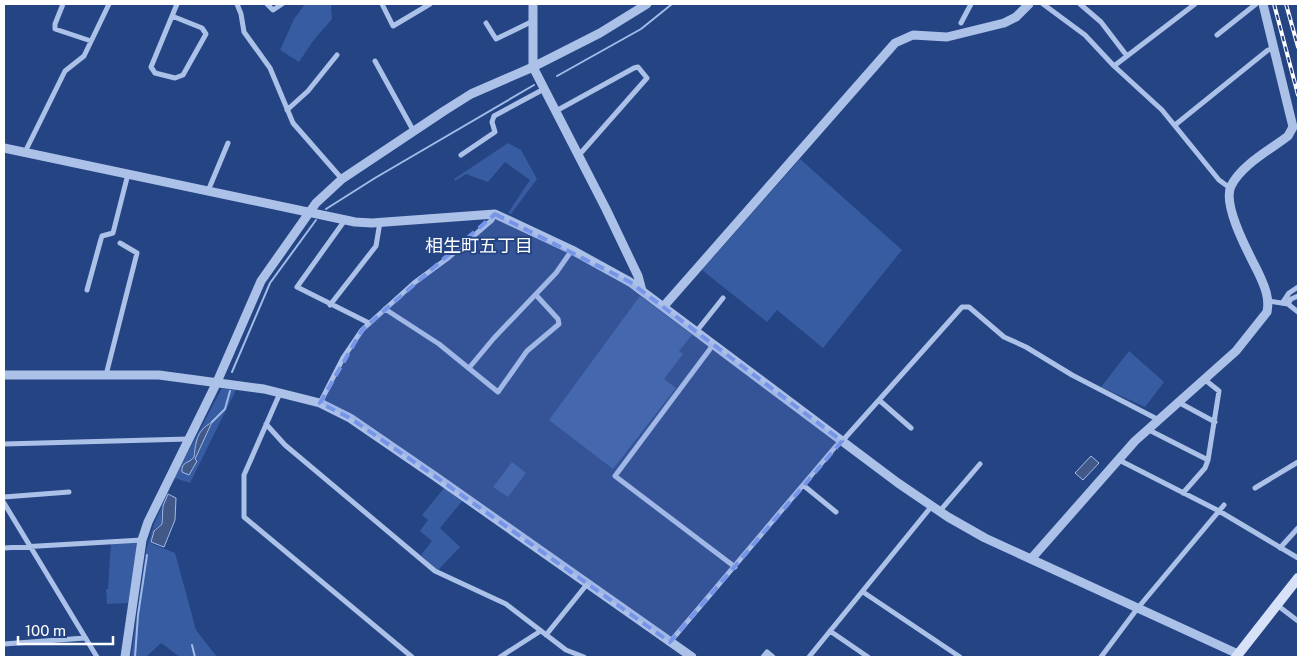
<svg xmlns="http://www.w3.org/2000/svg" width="1302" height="661" viewBox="0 0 1302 661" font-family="'Public Sans','Noto Sans JP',sans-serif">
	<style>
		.green { fill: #385ca1 }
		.water { fill: #425988; stroke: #a0bbe9 }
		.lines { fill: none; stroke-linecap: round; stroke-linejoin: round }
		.stream { stroke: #a0bbe9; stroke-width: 2 }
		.minor { stroke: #acc1e8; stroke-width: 5 }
		.tertiary { stroke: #acc1e8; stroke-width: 9 }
		.secondary { stroke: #d7e1f7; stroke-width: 10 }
		.rail-casing { stroke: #fff; stroke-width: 4 }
		.rail { stroke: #244484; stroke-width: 2; stroke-dasharray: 5.5; stroke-linecap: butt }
		.marked { fill: #7795e8; fill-opacity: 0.2; stroke: #7795e8; stroke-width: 4; stroke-dasharray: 10 6; stroke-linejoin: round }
		.labels { text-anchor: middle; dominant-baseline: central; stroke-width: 4; stroke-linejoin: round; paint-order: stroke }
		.neighbourhood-label { font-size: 18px; fill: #fff; stroke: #244484 }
	</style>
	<rect width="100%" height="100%" fill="#244484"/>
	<path class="green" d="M 305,4 L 331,4 L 332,19 L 313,41 L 299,62 L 280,50 L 294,19 Z
		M 508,143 L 521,150 L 537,179 L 511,214 L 508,213 L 530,180 L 505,162 L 488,182 L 466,174 L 455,181 L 454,179 Z
		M 800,159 L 902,250 L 823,348 L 777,310 L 767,322 L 702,270 Z
		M 640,296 L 692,335 L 679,351 L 683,354 L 664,379 L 676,388 L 613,469 L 549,420 Z
		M 1129,351 L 1164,382 L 1145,407 L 1101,387 Z
		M 222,388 L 235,390 L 235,392 L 190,483 L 175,478 L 162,504 L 161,524 L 154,529 L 150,543 L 175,553 L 196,630 L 217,657 L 180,657 L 161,643 L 146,657 L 131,657 L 146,551 L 154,524 L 175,477 Z
		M 512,462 L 526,473 L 508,497 L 493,487 Z
		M 445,487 L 463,500 L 440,528 L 460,547 L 438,570 L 421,555 L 432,541 L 420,531 L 428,520 L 422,515 Z
		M 136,542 L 138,545 L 128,603 L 107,604 L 106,589 L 108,589 L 111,543 Z"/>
	<path class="water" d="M 212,422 L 195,459 L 197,461 L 189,475 L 182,472 C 181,461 189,464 194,457 C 196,440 197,431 212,422 Z
		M 1091,456 L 1099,463 L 1083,480 L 1075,473 Z
		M 168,494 L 176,498 L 175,520 L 164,547 L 151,542 L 154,531 L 162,524 L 163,506 Z"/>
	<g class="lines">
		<path class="stream" d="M 557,76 L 641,29 L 672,4
			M 326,209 L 375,178 L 534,85
			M 232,372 L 270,283 L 316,220
			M 212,422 L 225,409 L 230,391
			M 192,645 L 195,657
			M 135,657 L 138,615 L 147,555"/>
		<path class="minor" d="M 63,4 L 55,24 L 55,29 L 91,41
			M 237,4 L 241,14 L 244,32 L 270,68 L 293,123 L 342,179
			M 267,4 L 273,10 L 282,4
			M 382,4 L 393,26 L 430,4
			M 1043,4 L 1085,35 L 1114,66 L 1162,110 L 1219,180 L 1230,188
			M 1080,4 L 1101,22 L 1127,56
			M 172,16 L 202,28 L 206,34 L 183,75 L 175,78 L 155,73 L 151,67 L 177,4
			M 486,23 L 496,39 L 533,21
			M 961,23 L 971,4
			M 1217,35 L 1256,4
			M 375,61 L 413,130
			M 1114,66 L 1195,4
			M 287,110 L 308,91 L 337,55
			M 556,111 L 634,68 L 638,67 L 647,78 L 579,155
			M 1175,125 L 1268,50 L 1274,48
			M 25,152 L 65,71 L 84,56 L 109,4
			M 461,155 L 495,132 L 492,122 L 494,116 L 544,89
			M 208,191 L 228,143
			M 345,220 L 297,287 L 369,323
			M 87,290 L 101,239 L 102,236 L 113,233 L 128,174
			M 1268,301 L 1288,304 L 1298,312
			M 1283,302 L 1289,293 L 1298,287
			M 1288,304 L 1291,299 L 1298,296
			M 330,305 L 376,246 L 380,222
			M 385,309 L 439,344 L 498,392 L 527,351 L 559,324 L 558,319 L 536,295
			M 696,332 L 723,298
			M 713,345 L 615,476 L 735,567
			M 469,368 L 494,338 L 556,273 L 572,250
			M 106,375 L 137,253 L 120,243
			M 280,393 L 244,475 L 244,517 L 412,657
			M 879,400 L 911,428
			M 1178,402 L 1215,422
			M 320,403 L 343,358 L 362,330 L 414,283 L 448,258 L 492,220 L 495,214
			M 266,424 L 285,445 L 435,571 L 506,604 L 566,650 L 584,657
			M 1147,429 L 1208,460
			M 4,444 L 188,439
			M 1119,460 L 1219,511 L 1298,558
			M 803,485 L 836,512
			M 1255,488 L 1298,462
			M 1183,493 L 1205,468 L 1208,460 L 1219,391 L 1204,379
			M 4,497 L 69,492
			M 4,503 L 97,657
			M 939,512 L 980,464
			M 4,548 L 142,540
			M 1280,548 L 1298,528
			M 863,592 L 960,657
			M 1277,605 L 1298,621
			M 830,631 L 868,657
			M 546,635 L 588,583
			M 670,642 L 836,446 L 845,438 L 962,307 L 969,307 L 1004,337 L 1026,347 L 1072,375 L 1157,419
			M 4,644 L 85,638
			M 500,657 L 539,632
			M 763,657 L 767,652 L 773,657
			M 809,657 L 931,507
			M 1101,657 L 1137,609 L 1224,505"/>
		<path class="tertiary" d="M 533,4 L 533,67 L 606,209 L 638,276 L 642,291
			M 4,148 L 355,222 L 372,223 L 495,214 L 572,250 L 630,282 L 898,483 L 948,517 L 985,538 L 1238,654
			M 664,306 L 895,43 L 913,35 L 947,37 L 1004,23 L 1016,17 L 1029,4
			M 4,375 L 159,375 L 264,389 L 320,403 L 350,418 L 436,477 L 692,657
			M 1031,559 L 1135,441 L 1236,351 L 1267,312 C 1270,297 1264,285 1258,272 C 1249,254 1222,205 1231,186 C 1241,165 1270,150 1288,136 L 1293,127 L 1263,4
			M 125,657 L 142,540 L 148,522 L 217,382 L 261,281 L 316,203 L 342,179 L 444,111 L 471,94 L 533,67 L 600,33 L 647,4"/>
		<path class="secondary" d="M 1236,657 L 1298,578"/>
		<defs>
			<path id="rail" d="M 1274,4 L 1298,95
				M 1286,4 L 1298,47"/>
		</defs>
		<use href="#rail" class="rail-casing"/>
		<use href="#rail" class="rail"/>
	</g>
	<path class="marked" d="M 495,214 L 630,282 L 842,441 L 670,642 L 436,477 L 350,418 L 320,403 L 362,330 Z"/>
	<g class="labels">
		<g class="neighbourhood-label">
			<text x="479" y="245">相生町五丁目</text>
		</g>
	</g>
	<rect width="1302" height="661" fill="none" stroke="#ffffff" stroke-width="10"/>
	<path d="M18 636v8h95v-8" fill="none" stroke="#ffffff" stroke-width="2.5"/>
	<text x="25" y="636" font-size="15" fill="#ffffff" stroke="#244484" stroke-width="4" paint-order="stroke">100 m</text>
</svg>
